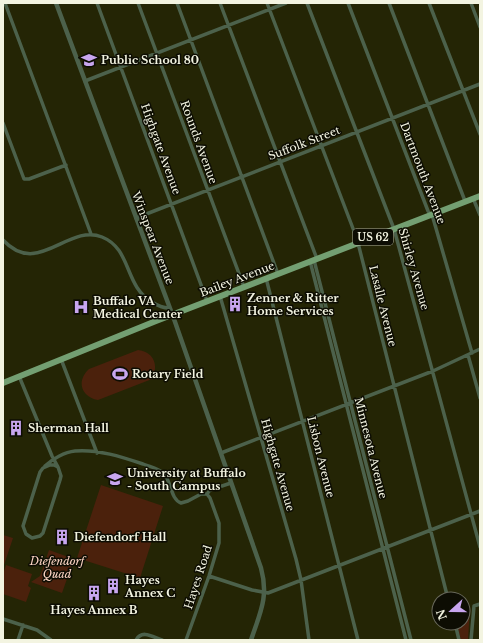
<svg xmlns="http://www.w3.org/2000/svg" width="483" height="643" viewBox="0 0 483 643" font-family="'Libre Baskerville',serif">
	<style>
		.green { fill: #4b210c }
		.lines { fill: none; stroke-linecap: round; stroke-linejoin: round }
		.minor { stroke: #4c614b; stroke-width: 3.5 }
		.tertiary { stroke: #4c614b; stroke-width: 4.5 }
		.primary { stroke: #739f72; stroke-width: 6 }
		.labels { text-anchor: middle; dominant-baseline: central; stroke-width: 3; stroke-linejoin: round; paint-order: stroke }
		.shield { fill: #0d0d03; stroke: #aeaf9e; stroke-width: 1 }
		.shield-label { font-size: 10px; font-weight: bold; fill: #f3f4e1 }
		.poi-label { font-size: 11px; font-weight: bold; fill: #f3f4e1; stroke: #0d0d03; text-anchor: start }
		.street-label { font-size: 11px; fill: #f3f4e1; stroke: #0d0d03 }
		.park-label { font-size: 11px; font-style: italic; fill: #fed6c5; stroke: #0d0d03 }
	</style>
	<rect width="100%" height="100%" fill="#242505"/>
	<path class="green" d="M 138,350 C 154,352 159,365 152,379 L 98,400 C 81,397 76,381 89,369 Z
		M 101,485 L 163,506 L 140,578 L 77,558 Z
		M 3,535 L 13,538 L 3,568 Z
		M 49,550 L 74,559 L 62,593 L 31,582 L 40,576 Z
		M 6,565 L 32,574 L 28,586 L 31,588 L 26,602 L 3,594 L 3,574 Z
		M 470,607 L 468,640 L 461,640 L 456,623 L 463,623 L 463,609 Z"/>
	<g class="lines">
		<path class="minor" d="M 5,3 L 91,234
			M 97,3 L 207,301
			M 138,3 L 244,287
			M 177,3 L 278,274
			M 220,3 L 317,259
			M 267,3 L 357,239 L 448,599
			M 307,3 L 394,229 L 480,547
			M 348,3 L 428,211 L 433,218 L 472,353
			M 389,3 L 465,201
			M 429,3 L 480,134
			M 471,3 L 480,27
			M 85,81 L 286,3
			M 3,123 L 24,179 L 29,179 L 66,165
			M 473,198 L 480,215
			M 136,218 L 480,84
			M 3,240 C 38,278 68,223 102,237 C 132,249 124,286 152,302 C 158,306 163,308 169,308
			M 314,260 L 411,640
			M 310,261 L 406,640
			M 266,278 L 358,640
			M 220,296 L 296,559 L 301,580 L 309,640
			M 468,355 L 480,398
			M 61,359 L 97,453
			M 19,376 L 52,456 L 58,467
			M 221,453 L 433,371 L 480,349
			M 50,465 L 54,465 L 58,467 L 61,476 L 60,480 L 43,533 L 40,536 L 32,538 L 26,534 L 23,526 L 40,472 L 43,468 Z
			M 45,466 C 52,459 65,452 75,451 C 98,449 122,457 143,464 C 150,467 158,468 163,473 C 172,481 170,499 181,503 L 188,501 L 201,494 L 207,494 L 210,490 L 231,483
			M 209,576 L 252,590 L 268,593 L 480,511
			M 3,619 L 37,630 L 51,640
			M 455,623 L 459,640
			M 18,640 L 23,625
			M 136,640 C 142,629 153,637 162,640
			M 186,640 L 209,576 L 219,543 L 219,523 L 210,498 L 207,494
			M 471,640 L 474,606 L 480,604"/>
		<path class="tertiary" d="M 56,3 L 174,319 L 261,568 C 269,597 260,613 251,640"/>
		<path class="primary" d="M 3,383 L 156,321 L 480,196"/>
	</g>
	<defs>
		<symbol id="school-bare" viewBox="-9 -9 18 18"><path d="M0-5L7-2L0 1L-7-2ZM-4 1L0 2.5L4 1V4Q0 6-4 4Z" fill="#c8a6ef" stroke="#0d0d03" stroke-width="2.5" paint-order="stroke"/></symbol>
		<symbol id="building-bare" viewBox="-9 -9 18 18"><path d="M-4-6H4V6H1V3H-1V6H-4ZM-2.5-4.3h1.7v1.8h-1.7ZM.8-4.3h1.7v1.8H.8ZM-2.5-1h1.7V.8h-1.7ZM.8-1h1.7V.8H.8Z" fill="#c8a6ef" stroke="#0d0d03" stroke-width="2.5" paint-order="stroke"/></symbol>
		<symbol id="hospital-bare" viewBox="-9 -9 18 18"><path d="M-5-5h3v3.5h4V-5h3V5h-3V1.5h-4V5h-3Z" fill="#c8a6ef" stroke="#0d0d03" stroke-width="2.5" paint-order="stroke"/></symbol>
		<symbol id="stadium-bare" viewBox="-9 -9 18 18"><path d="M0-5a6.5 5 0 1 0 0 10a6.5 5 0 1 0 0-10ZM-3.5-1.8h7v3.6h-7Z" fill="#c8a6ef" stroke="#0d0d03" stroke-width="2.5" paint-order="stroke"/></symbol>
		<symbol id="university-bare" viewBox="-9 -9 18 18"><path d="M0-5L7-2L0 1L-7-2ZM-4 1L0 2.5L4 1V4Q0 6-4 4Z" fill="#c8a6ef" stroke="#0d0d03" stroke-width="2.5" paint-order="stroke"/></symbol>
	</defs>
	<g fill-rule="evenodd">
		<use href="#school-bare" x="78" y="49" width="22" height="22"/>
		<use href="#building-bare" x="224" y="293" width="22" height="22"/>
		<use href="#hospital-bare" x="70" y="296" width="22" height="22"/>
		<use href="#stadium-bare" x="109" y="363" width="22" height="22"/>
		<use href="#building-bare" x="5" y="417" width="22" height="22"/>
		<use href="#university-bare" x="104" y="468" width="22" height="22"/>
		<use href="#building-bare" x="51" y="526" width="22" height="22"/>
		<use href="#building-bare" x="102" y="575" width="22" height="22"/>
		<use href="#building-bare" x="83" y="582" width="22" height="22"/>
	</g>
	<g class="labels">
		<rect class="shield" x="353" y="229" width="40" height="16" rx="3"/>
		<g class="shield-label">
			<text x="373" y="237">US 62</text>
		</g>
		<g class="poi-label">
			<text x="101" y="60">Public School 80</text>
			<text x="247" y="298">Zenner &amp; Ritter<tspan x="247" dy="13">Home Services</tspan></text>
			<text x="93" y="301">Buffalo VA<tspan x="93" dy="13">Medical Center</tspan></text>
			<text x="132" y="374">Rotary Field</text>
			<text x="28" y="428">Sherman Hall</text>
			<text x="127" y="473">University at Buffalo<tspan x="127" dy="13">- South Campus</tspan></text>
			<text x="74" y="537">Diefendorf Hall</text>
			<text x="125" y="580">Hayes<tspan x="125" dy="13">Annex C</tspan></text>
			<text x="94" y="610" text-anchor="middle">Hayes Annex B</text>
		</g>
		<g class="street-label">
			<text transform="translate(199 142) rotate(70)">Rounds Avenue</text>
			<text transform="translate(304 143) rotate(-21)">Suffolk Street</text>
			<text transform="translate(161 149) rotate(70)">Highgate Avenue</text>
			<text transform="translate(423 173) rotate(69)">Dartmouth Avenue</text>
			<text transform="translate(153 238) rotate(69)">Winspear Avenue</text>
			<text transform="translate(414 269) rotate(74)">Shirley Avenue</text>
			<text transform="translate(237 279) rotate(-21)">Bailey Avenue</text>
			<text transform="translate(383 306) rotate(76)">Lasalle Avenue</text>
			<text transform="translate(371 448) rotate(76)">Minnesota Avenue</text>
			<text transform="translate(321 457) rotate(76)">Lisbon Avenue</text>
			<text transform="translate(278 465) rotate(74)">Highgate Avenue</text>
			<text transform="translate(198 577) rotate(-72)">Hayes Road</text>
		</g>
		<g class="park-label">
			<text x="57" y="561">Diefendorf<tspan x="57" dy="13">Quad</tspan></text>
		</g>
	</g>
	<rect width="483" height="643" fill="none" stroke="#f3f4e1" stroke-width="8"/>
	<g transform="translate(451 611) rotate(249)"><circle r="19" fill="#0d0d03" stroke="#69695c"/>
	<path d="M0-3L7 15L0 10L-7 15Z" fill="#c8a6ef"/>
	<text y="-6" font-size="11" font-weight="bold" text-anchor="middle" fill="#f3f4e1">N</text>
	</g>
</svg>
